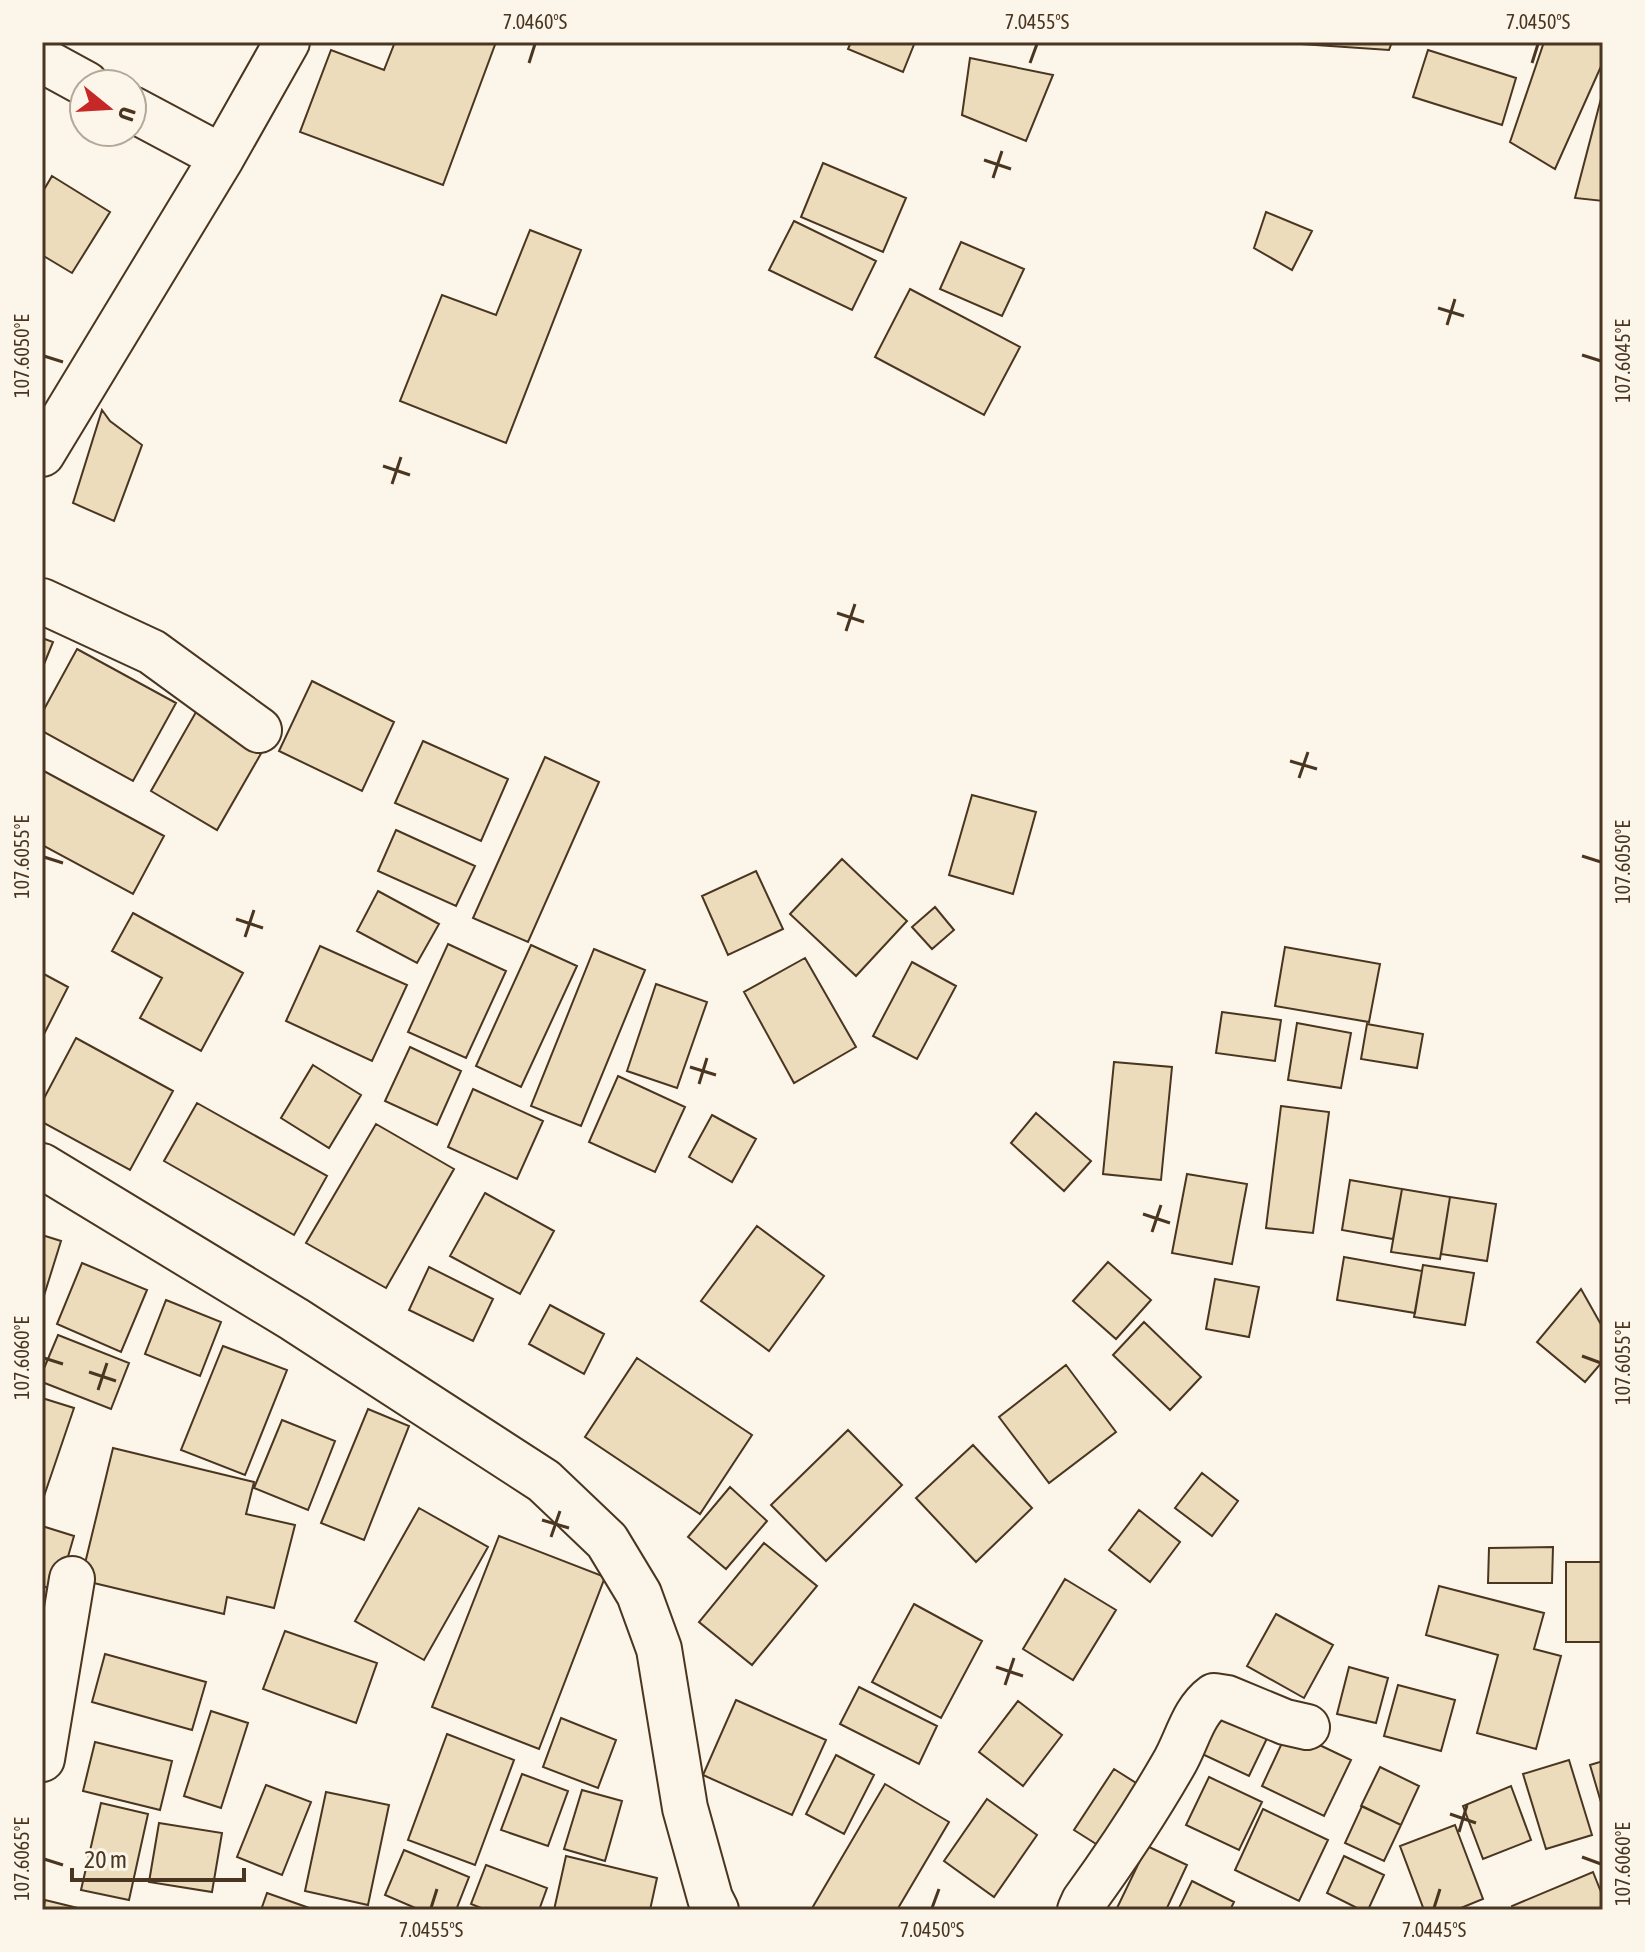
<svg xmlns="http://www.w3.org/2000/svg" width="1645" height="1952" viewBox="0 0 1645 1952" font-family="'Asap Condensed',sans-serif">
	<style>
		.building { fill: #ecdcbc; stroke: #4a3520; stroke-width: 2 }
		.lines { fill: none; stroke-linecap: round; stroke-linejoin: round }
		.minor-casing { stroke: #4a3520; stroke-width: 48 }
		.minor { stroke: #fbf6e9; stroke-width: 44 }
		.ticks { fill: none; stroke: #4a3520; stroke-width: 3 }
		.neatline { fill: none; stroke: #4a3520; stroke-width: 3 }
		.ticks-label { font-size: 20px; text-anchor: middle; fill: #4a3520 }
	</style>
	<rect width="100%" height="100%" fill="#fbf6e9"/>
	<path class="building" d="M 395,42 L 496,42 L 443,185 L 300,132 L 331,50 L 384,70 Z
		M 851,42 L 915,42 L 903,72 L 848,49 Z
		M 1271,42 L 1392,42 L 1389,50 Z
		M 1544,42 L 1603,42 L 1603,62 L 1555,169 L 1510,142 Z
		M 1428,50 L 1516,78 L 1502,125 L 1413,97 Z
		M 970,58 L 1053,75 L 1026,141 L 962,115 Z
		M 1603,91 L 1603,201 L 1575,198 Z
		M 823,163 L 906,198 L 883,252 L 801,217 Z
		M 52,176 L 110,212 L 72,273 L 42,255 L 42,193 Z
		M 1266,212 L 1312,231 L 1292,270 L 1254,248 Z
		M 794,221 L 876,261 L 852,310 L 769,270 Z
		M 530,230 L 581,250 L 506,443 L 400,401 L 442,295 L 496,315 Z
		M 961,242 L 1024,269 L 1002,316 L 940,289 Z
		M 910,289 L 1020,347 L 984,415 L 875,357 Z
		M 102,410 L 110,421 L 142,445 L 114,521 L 73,503 Z
		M 42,638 L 53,642 L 42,669 Z
		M 77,649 L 176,703 L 133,781 L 42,731 L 42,713 Z
		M 312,681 L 394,722 L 362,791 L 279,751 Z
		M 196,712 L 263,750 L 217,830 L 151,791 Z
		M 423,741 L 508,779 L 481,841 L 395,803 Z
		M 545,757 L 599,782 L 528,942 L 473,918 Z
		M 42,770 L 164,836 L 133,894 L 42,845 Z
		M 972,795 L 1036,812 L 1013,894 L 949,875 Z
		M 396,830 L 475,866 L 456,906 L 378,871 Z
		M 842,859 L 907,921 L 856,976 L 790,914 Z
		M 756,871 L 783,929 L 728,955 L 702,896 Z
		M 378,891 L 439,924 L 417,963 L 357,931 Z
		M 935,907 L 954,930 L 932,949 L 912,927 Z
		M 133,913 L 243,973 L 201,1051 L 140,1018 L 162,978 L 112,951 Z
		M 448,944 L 506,971 L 466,1058 L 408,1032 Z
		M 531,945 L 577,966 L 521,1087 L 476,1066 Z
		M 320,946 L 407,985 L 372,1061 L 286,1021 Z
		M 1285,947 L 1380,964 L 1369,1022 L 1275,1006 Z
		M 594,949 L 645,970 L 581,1126 L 531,1106 Z
		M 805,958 L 856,1047 L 794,1083 L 744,992 Z
		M 912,962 L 956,986 L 917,1059 L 873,1036 Z
		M 42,973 L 68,987 L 42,1038 Z
		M 656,984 L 707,1002 L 677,1088 L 627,1071 Z
		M 1222,1012 L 1281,1020 L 1275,1061 L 1216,1053 Z
		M 1297,1023 L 1351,1033 L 1341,1088 L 1288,1080 Z
		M 1367,1024 L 1423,1034 L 1417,1068 L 1361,1059 Z
		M 76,1038 L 173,1091 L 130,1170 L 42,1122 L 42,1102 Z
		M 410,1047 L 461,1071 L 437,1125 L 385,1101 Z
		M 1114,1062 L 1172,1067 L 1161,1180 L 1103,1174 Z
		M 313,1065 L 361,1095 L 329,1148 L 281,1118 Z
		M 618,1076 L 685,1107 L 655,1172 L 589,1142 Z
		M 473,1089 L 543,1121 L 517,1179 L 448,1147 Z
		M 197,1103 L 327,1176 L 294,1235 L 164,1161 Z
		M 1281,1106 L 1329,1112 L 1313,1233 L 1266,1228 Z
		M 1036,1113 L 1091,1161 L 1064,1191 L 1011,1143 Z
		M 712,1115 L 756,1139 L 732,1182 L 689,1157 Z
		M 376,1124 L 454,1169 L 386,1288 L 306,1243 Z
		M 1187,1174 L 1247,1184 L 1232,1264 L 1172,1253 Z
		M 1350,1180 L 1402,1189 L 1393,1239 L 1342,1230 Z
		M 1402,1189 L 1450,1197 L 1440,1259 L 1391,1252 Z
		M 485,1193 L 554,1231 L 520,1294 L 450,1256 Z
		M 1450,1197 L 1496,1204 L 1487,1261 L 1441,1254 Z
		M 757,1226 L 824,1276 L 769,1351 L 701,1301 Z
		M 42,1235 L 61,1241 L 42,1302 Z
		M 1344,1257 L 1422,1271 L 1415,1313 L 1337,1300 Z
		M 1108,1262 L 1151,1300 L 1116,1339 L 1073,1301 Z
		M 82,1263 L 147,1290 L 121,1352 L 57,1324 Z
		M 1423,1265 L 1474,1273 L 1465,1325 L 1414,1317 Z
		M 429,1267 L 493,1299 L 473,1341 L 409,1310 Z
		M 1215,1279 L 1259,1287 L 1249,1337 L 1206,1329 Z
		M 1581,1289 L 1603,1328 L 1603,1361 L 1585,1382 L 1537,1342 Z
		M 166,1300 L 221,1322 L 200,1376 L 145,1354 Z
		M 550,1305 L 604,1334 L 584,1374 L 529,1344 Z
		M 1144,1322 L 1201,1377 L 1170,1410 L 1113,1355 Z
		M 58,1335 L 129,1363 L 111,1409 L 42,1382 L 42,1373 Z
		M 223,1346 L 287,1370 L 245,1475 L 181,1450 Z
		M 637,1358 L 752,1435 L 700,1514 L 585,1437 Z
		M 1066,1365 L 1116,1432 L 1049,1483 L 999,1417 Z
		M 42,1398 L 74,1408 L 42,1502 Z
		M 368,1409 L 409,1426 L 364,1540 L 321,1523 Z
		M 282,1420 L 335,1441 L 308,1510 L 254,1488 Z
		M 848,1430 L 902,1485 L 826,1561 L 771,1505 Z
		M 973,1445 L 1032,1508 L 976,1562 L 916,1498 Z
		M 113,1448 L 254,1482 L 246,1514 L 295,1525 L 274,1608 L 227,1597 L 224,1614 L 81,1580 Z
		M 1202,1473 L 1238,1501 L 1212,1536 L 1175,1508 Z
		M 730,1487 L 767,1521 L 726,1569 L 688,1537 Z
		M 419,1508 L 488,1547 L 424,1660 L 355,1621 Z
		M 1139,1510 L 1180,1542 L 1150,1582 L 1109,1550 Z
		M 42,1526 L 74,1536 L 58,1591 L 42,1586 Z
		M 499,1536 L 605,1577 L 539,1749 L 432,1707 Z
		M 764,1543 L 817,1586 L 752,1665 L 699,1622 Z
		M 1553,1547 L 1552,1583 L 1488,1583 L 1489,1548 Z
		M 1566,1562 L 1603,1562 L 1603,1642 L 1566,1642 Z
		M 1065,1579 L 1116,1610 L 1073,1680 L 1023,1649 Z
		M 1439,1586 L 1544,1613 L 1534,1649 L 1561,1656 L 1536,1749 L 1477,1733 L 1498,1655 L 1426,1635 Z
		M 914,1604 L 982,1641 L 941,1718 L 872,1682 Z
		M 1276,1614 L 1333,1645 L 1304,1698 L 1247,1666 Z
		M 285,1631 L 377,1663 L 356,1723 L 263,1689 Z
		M 105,1654 L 206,1682 L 192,1730 L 92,1702 Z
		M 1349,1667 L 1388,1678 L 1376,1723 L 1337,1714 Z
		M 1398,1685 L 1455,1700 L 1441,1751 L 1384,1736 Z
		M 859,1687 L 937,1726 L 919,1764 L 840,1724 Z
		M 736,1700 L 826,1740 L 792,1815 L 703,1775 Z
		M 1018,1701 L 1062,1735 L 1023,1786 L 979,1752 Z
		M 1223,1707 L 1271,1730 L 1249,1776 L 1200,1753 Z
		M 211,1711 L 248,1723 L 221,1808 L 184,1796 Z
		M 561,1718 L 616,1740 L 598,1788 L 543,1767 Z
		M 1288,1730 L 1351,1760 L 1324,1816 L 1262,1786 Z
		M 447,1734 L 514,1760 L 475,1865 L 408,1840 Z
		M 95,1742 L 172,1761 L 160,1810 L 83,1791 Z
		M 836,1755 L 874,1775 L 844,1834 L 806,1814 Z
		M 1569,1760 L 1592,1835 L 1546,1849 L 1523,1774 Z
		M 1603,1761 L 1603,1809 L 1590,1765 Z
		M 1380,1767 L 1419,1786 L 1401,1825 L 1361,1806 Z
		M 1114,1769 L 1144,1788 L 1104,1849 L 1074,1830 Z
		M 522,1774 L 568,1791 L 548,1846 L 501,1830 Z
		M 1209,1777 L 1262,1802 L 1239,1850 L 1186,1825 Z
		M 885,1784 L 949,1822 L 897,1910 L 811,1910 Z
		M 266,1785 L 311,1802 L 282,1875 L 237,1857 Z
		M 1511,1786 L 1531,1840 L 1483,1859 L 1463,1806 Z
		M 582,1790 L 622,1801 L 605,1861 L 564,1849 Z
		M 326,1792 L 389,1805 L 368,1905 L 305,1891 Z
		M 987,1799 L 1037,1835 L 994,1897 L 944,1861 Z
		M 101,1803 L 148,1814 L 129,1900 L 81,1890 Z
		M 1362,1806 L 1401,1825 L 1384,1861 L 1345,1843 Z
		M 1263,1809 L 1328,1840 L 1299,1901 L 1235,1870 Z
		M 159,1823 L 222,1833 L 212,1892 L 149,1882 Z
		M 1455,1825 L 1483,1899 L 1456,1910 L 1424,1910 L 1400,1846 Z
		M 1147,1846 L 1187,1865 L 1166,1910 L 1116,1910 Z
		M 404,1850 L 469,1877 L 456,1910 L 420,1910 L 385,1895 Z
		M 566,1856 L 657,1878 L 650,1910 L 554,1910 Z
		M 1344,1856 L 1384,1875 L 1368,1910 L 1361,1910 L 1327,1893 Z
		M 486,1865 L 547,1888 L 539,1910 L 486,1910 L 471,1904 Z
		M 1593,1872 L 1603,1897 L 1603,1910 L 1513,1910 L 1512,1906 Z
		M 1192,1881 L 1234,1902 L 1230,1910 L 1178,1910 Z
		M 267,1893 L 315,1910 L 261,1910 Z
		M 45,1900 L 86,1910 L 43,1910 Z"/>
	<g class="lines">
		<defs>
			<path id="minor" d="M 42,60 L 86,84
				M 132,109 L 222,157
				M 42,454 L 222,157 L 287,42
				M 42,601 L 152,652 L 259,730
				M 42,1166 L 294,1319 L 544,1481 L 607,1541 L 639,1594 L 659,1649 L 685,1808 L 710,1898 L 716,1910
				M 42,1759 L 72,1579
				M 1080,1910 L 1084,1901 C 1116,1857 1146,1812 1173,1765 C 1187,1742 1192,1712 1214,1696 L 1227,1698 L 1285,1722 L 1307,1727"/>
		</defs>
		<use href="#minor" class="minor-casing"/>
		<use href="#minor" class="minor"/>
	</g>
	<path class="ticks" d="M 529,63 L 535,44M 1030,63 L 1037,44M 1532,63 L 1538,44M 984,160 L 1011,169M 993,178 L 1002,151M 1438,308 L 1464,316M 1447,325 L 1455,299M 1582,355 L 1601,361M 44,356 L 63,362M 383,466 L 410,475M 392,484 L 401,457M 837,613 L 864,622M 846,631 L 855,604M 1290,761 L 1317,769M 1299,778 L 1308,752M 1582,856 L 1601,862M 44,857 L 63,863M 236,919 L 263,928M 245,937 L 254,910M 690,1067 L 716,1075M 699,1084 L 707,1058M 1143,1214 L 1170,1223M 1152,1232 L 1161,1205M 1582,1356 L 1601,1363M 44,1358 L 63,1364M 89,1372 L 116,1381M 98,1390 L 107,1363M 542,1520 L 569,1528M 551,1537 L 560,1511M 996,1667 L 1023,1676M 1005,1685 L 1014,1658M 1450,1814 L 1476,1823M 1459,1832 L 1467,1805M 1582,1857 L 1601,1864M 44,1859 L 63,1865M 431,1908 L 437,1889M 932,1908 L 939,1889M 1434,1908 L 1440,1889"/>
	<rect width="1645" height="1952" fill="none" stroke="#fbf6e9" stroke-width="88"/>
	<g transform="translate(108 108) rotate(108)"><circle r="38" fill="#fbf6e9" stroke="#b4a999" stroke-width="2"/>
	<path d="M0-6L14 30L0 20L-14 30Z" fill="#c62828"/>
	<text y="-12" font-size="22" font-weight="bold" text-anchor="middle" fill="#4a3520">U</text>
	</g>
	<path d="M72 1868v12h172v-12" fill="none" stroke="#4a3520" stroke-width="4"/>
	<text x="84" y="1868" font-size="24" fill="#4a3520" stroke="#fbf6e9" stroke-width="6" paint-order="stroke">20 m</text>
	<rect x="44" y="44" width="1557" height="1864" class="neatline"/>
	<g class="ticks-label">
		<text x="535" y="29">7.0460°S</text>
		<text x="1037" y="29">7.0455°S</text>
		<text x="1538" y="29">7.0450°S</text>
		<text transform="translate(22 356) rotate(-90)" y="7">107.6050°E</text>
		<text transform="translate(1623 361) rotate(-90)" y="7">107.6045°E</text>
		<text transform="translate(22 857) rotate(-90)" y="7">107.6055°E</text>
		<text transform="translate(1623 862) rotate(-90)" y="7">107.6050°E</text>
		<text transform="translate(22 1358) rotate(-90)" y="7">107.6060°E</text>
		<text transform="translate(1623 1363) rotate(-90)" y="7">107.6055°E</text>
		<text transform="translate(22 1859) rotate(-90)" y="7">107.6065°E</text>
		<text transform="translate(1623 1864) rotate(-90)" y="7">107.6060°E</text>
		<text x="431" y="1937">7.0455°S</text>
		<text x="932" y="1937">7.0450°S</text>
		<text x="1434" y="1937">7.0445°S</text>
	</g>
</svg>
